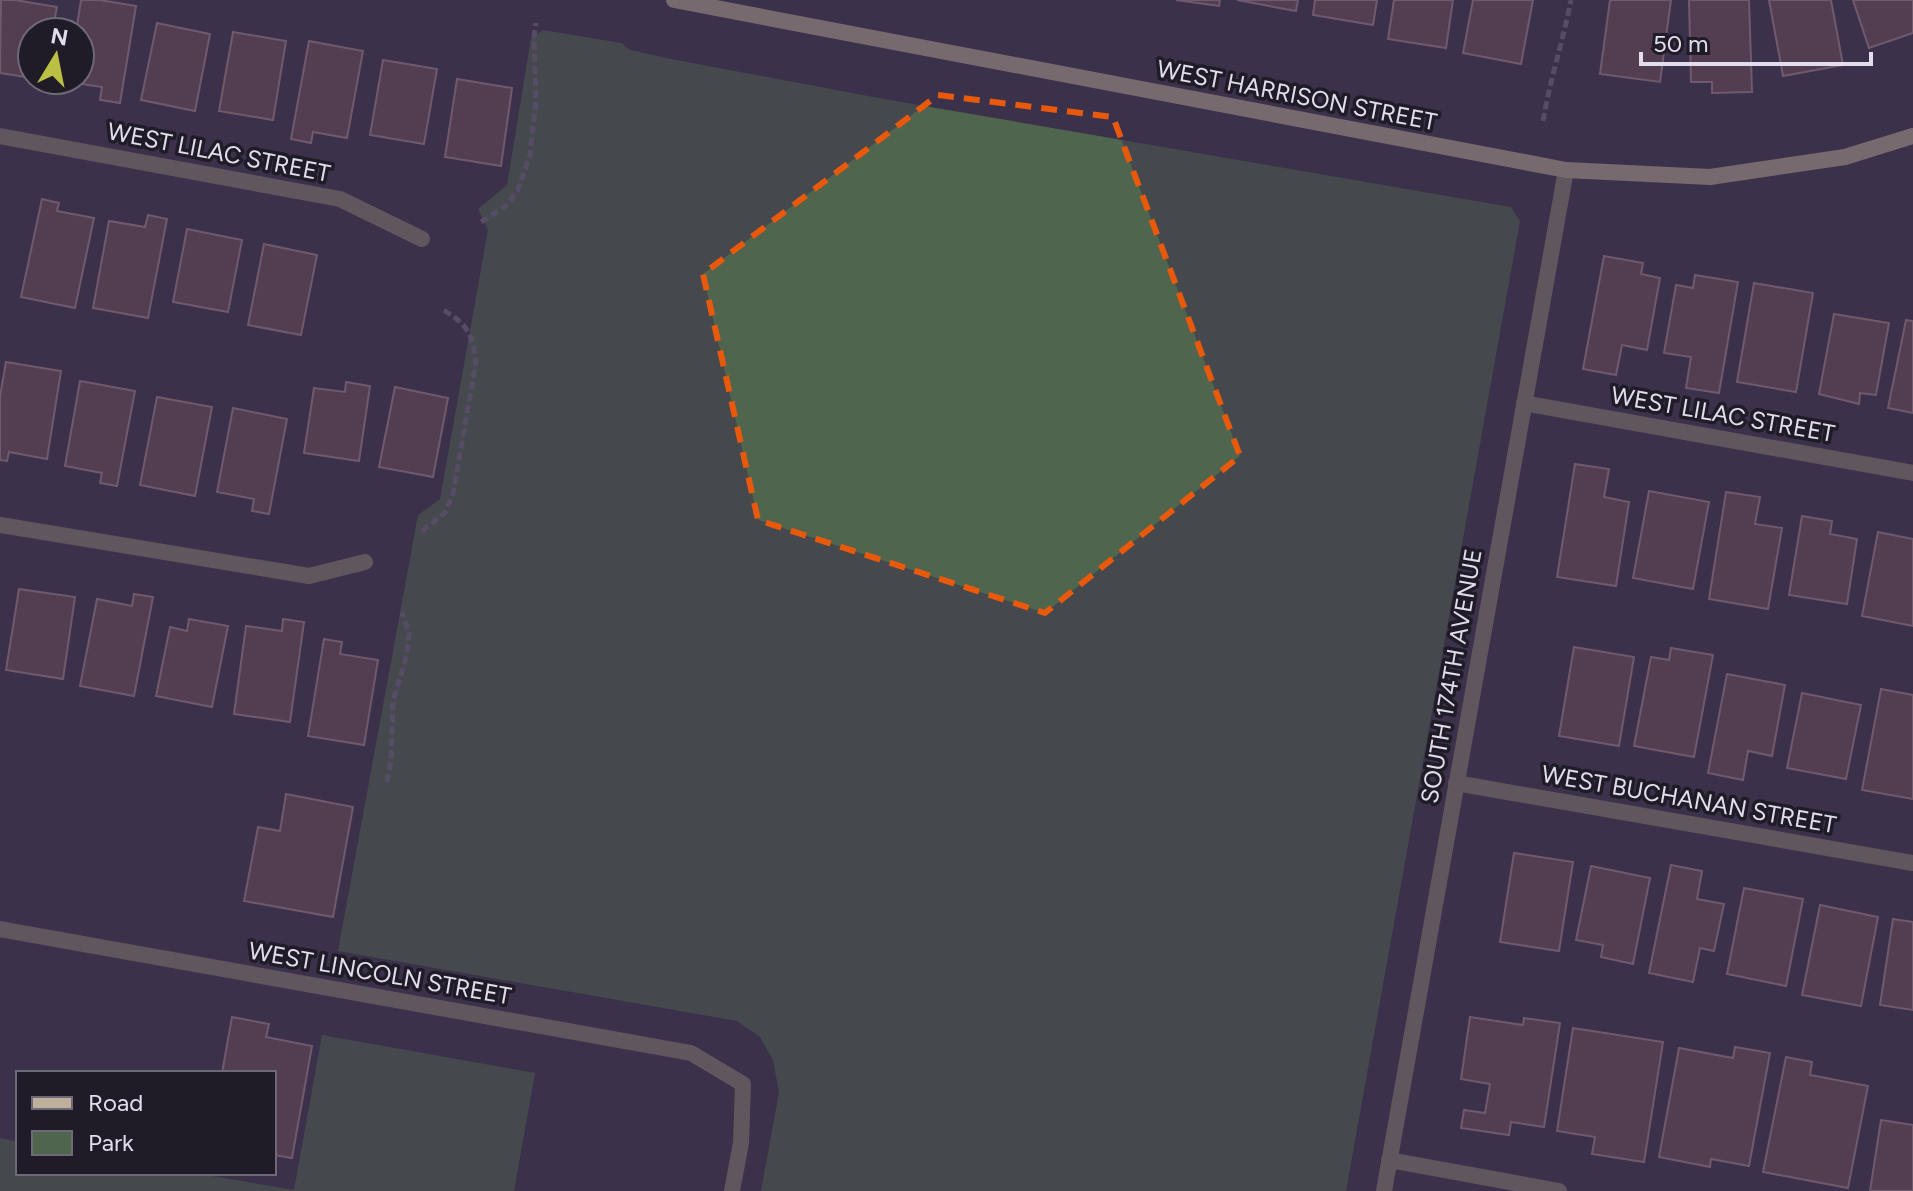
<svg xmlns="http://www.w3.org/2000/svg" width="1913" height="1191" viewBox="0 0 1913 1191" font-family="Figtree,sans-serif">
	<style>
		.green { fill: #50654e }
		.building { fill: #704d5a; stroke: #ae8a97; stroke-width: 2 }
		.lines { fill: none; stroke-linecap: round; stroke-linejoin: round }
		.path { stroke: #786e85; stroke-width: 5; stroke-dasharray: 8 4; stroke-linecap: butt }
		.street { stroke: #8d8477; stroke-width: 16 }
		.secondary { stroke: #beb09b; stroke-width: 16 }
		.marked { fill: none; stroke: #e8590c; stroke-width: 6; stroke-dasharray: 16 10; stroke-linejoin: round }
		.labels { text-anchor: middle; dominant-baseline: central; stroke-width: 7; stroke-linejoin: round; paint-order: stroke }
		.street-label { font-size: 24px; fill: #e3dced; stroke: #201c27 }
	</style>
	<rect width="100%" height="100%" fill="#3c314b"/>
	<path class="green" d="M 543,30 L 621,43 L 630,50 L 671,59 L 884,99 L 1511,207 L 1520,221 L 1346,1191 L 761,1191 L 779,1092 L 773,1060 L 760,1037 L 737,1021 L 338,951 L 418,515 L 440,499 L 488,230 L 478,209 L 507,185 L 531,38 Z
		M 322,1035 L 535,1073 L 514,1191 L 0,1191 L 0,1138 L 18,1142 L 18,1173 L 195,1173 L 294,1190 Z"/>
	<path class="building" d="M 1,0 L 15,0 L 57,7 L 52,32 L 32,32 L 32,78 L 0,73 Z
		M 81,0 L 100,0 L 136,6 L 120,103 L 100,100 L 102,87 L 68,82 L 68,80 L 80,80 L 80,32 L 76,32 Z
		M 1176,0 L 1220,0 L 1219,6 Z
		M 1237,0 L 1298,0 L 1296,11 Z
		M 1315,0 L 1377,0 L 1373,25 L 1313,15 Z
		M 1394,0 L 1453,0 L 1446,48 L 1388,39 Z
		M 1473,0 L 1533,0 L 1521,64 L 1463,53 Z
		M 1610,0 L 1671,0 L 1660,82 L 1600,74 Z
		M 1689,0 L 1749,0 L 1752,92 L 1712,93 L 1712,82 L 1691,82 Z
		M 1769,0 L 1831,0 L 1843,65 L 1783,76 Z
		M 1853,0 L 1913,0 L 1913,33 L 1869,48 Z
		M 157,23 L 210,34 L 195,111 L 141,100 Z
		M 233,32 L 286,41 L 273,120 L 219,111 Z
		M 309,41 L 363,51 L 347,138 L 313,132 L 311,143 L 291,139 Z
		M 383,60 L 437,69 L 424,144 L 370,135 Z
		M 457,79 L 512,88 L 501,166 L 445,157 Z
		M 42,199 L 59,203 L 57,211 L 94,218 L 75,308 L 21,297 Z
		M 148,215 L 167,219 L 148,318 L 93,308 L 109,221 L 145,227 Z
		M 187,229 L 242,240 L 228,312 L 173,302 Z
		M 264,244 L 317,255 L 301,335 L 248,325 Z
		M 1604,256 L 1643,263 L 1641,274 L 1660,278 L 1647,350 L 1622,345 L 1616,375 L 1583,369 Z
		M 1695,275 L 1738,282 L 1719,393 L 1686,388 L 1691,357 L 1664,353 L 1676,285 L 1693,288 Z
		M 1754,283 L 1813,293 L 1796,392 L 1737,382 Z
		M 1834,314 L 1889,323 L 1876,395 L 1860,393 L 1859,404 L 1819,394 Z
		M 1906,320 L 1913,321 L 1913,413 L 1888,408 Z
		M 6,362 L 61,371 L 47,459 L 9,452 L 7,461 L 0,460 L 0,396 Z
		M 80,381 L 135,391 L 117,486 L 100,483 L 102,473 L 65,466 Z
		M 346,382 L 370,386 L 359,461 L 304,453 L 314,388 L 345,392 Z
		M 395,387 L 448,398 L 433,477 L 379,467 Z
		M 157,397 L 212,407 L 195,496 L 140,485 Z
		M 233,408 L 287,419 L 269,514 L 252,511 L 254,499 L 217,492 Z
		M 1575,464 L 1609,469 L 1604,497 L 1629,502 L 1616,586 L 1557,577 Z
		M 1649,491 L 1709,502 L 1693,589 L 1633,578 Z
		M 1726,492 L 1760,497 L 1755,524 L 1782,528 L 1768,609 L 1709,599 Z
		M 1802,516 L 1832,521 L 1830,534 L 1857,539 L 1847,604 L 1789,595 Z
		M 1878,532 L 1913,539 L 1913,626 L 1862,616 Z
		M 19,589 L 75,597 L 63,679 L 6,670 Z
		M 134,594 L 153,597 L 134,696 L 80,686 L 97,599 L 132,606 Z
		M 189,619 L 228,626 L 212,707 L 156,696 L 170,627 L 187,631 Z
		M 283,619 L 304,622 L 290,722 L 234,714 L 246,626 L 282,631 Z
		M 324,639 L 342,642 L 340,654 L 378,660 L 364,745 L 308,736 Z
		M 1574,647 L 1634,657 L 1619,746 L 1559,736 Z
		M 1671,648 L 1713,655 L 1694,757 L 1634,746 L 1651,657 L 1669,660 Z
		M 1727,674 L 1785,685 L 1772,756 L 1748,751 L 1743,780 L 1708,773 Z
		M 1881,689 L 1913,695 L 1913,799 L 1862,790 Z
		M 1802,693 L 1861,705 L 1846,779 L 1787,768 Z
		M 286,794 L 353,807 L 333,917 L 244,901 L 258,827 L 280,831 Z
		M 1514,853 L 1573,862 L 1559,951 L 1500,942 Z
		M 1671,865 L 1702,871 L 1697,899 L 1724,904 L 1714,951 L 1700,948 L 1693,982 L 1649,973 Z
		M 1591,866 L 1650,878 L 1633,964 L 1601,957 L 1603,945 L 1576,940 Z
		M 1744,888 L 1803,899 L 1786,986 L 1727,974 Z
		M 1820,905 L 1878,917 L 1861,1006 L 1802,995 Z
		M 1893,919 L 1913,922 L 1913,1010 L 1880,1005 Z
		M 232,1017 L 269,1024 L 266,1037 L 312,1046 L 292,1158 L 274,1155 L 274,1073 L 222,1073 Z
		M 1470,1017 L 1523,1025 L 1524,1018 L 1560,1023 L 1544,1127 L 1511,1122 L 1509,1135 L 1461,1128 L 1464,1110 L 1485,1113 L 1490,1084 L 1461,1079 Z
		M 1573,1028 L 1663,1042 L 1644,1162 L 1592,1154 L 1595,1137 L 1557,1131 Z
		M 1735,1047 L 1770,1053 L 1749,1166 L 1711,1159 L 1710,1167 L 1659,1157 L 1679,1048 L 1733,1058 Z
		M 1786,1057 L 1812,1062 L 1810,1075 L 1868,1086 L 1848,1188 L 1763,1172 Z
		M 1881,1120 L 1913,1125 L 1913,1191 L 1870,1191 Z"/>
	<g class="lines">
		<path class="path" d="M 1543,121 C 1550,80 1563,41 1571,0
			M 481,222 L 507,205 L 518,190 L 530,155 L 536,100 L 534,37 L 536,23
			M 422,531 L 445,513 L 453,494 L 476,362 C 472,331 467,325 442,309
			M 387,782 L 391,761 L 393,701 L 407,654 L 409,633 L 402,613"/>
		<path class="street" d="M 0,136 L 340,199 L 422,239
			M 1524,403 L 1913,473
			M 0,525 L 309,576 L 365,562
			M 1456,783 L 1913,863
			M 0,929 L 691,1053 L 743,1084 L 741,1143 L 732,1191
			M 1389,1160 L 1559,1191
			M 1384,1191 L 1566,170"/>
		<path class="secondary" d="M 674,0 L 1566,170 L 1710,177 L 1845,157 L 1913,136"/>
	</g>
	<path d="M0 0H1913V1191H0ZM 938,95 L 1113,117 L 1240,456 L 1045,613 L 758,520 L 703,274 Z" fill="#3c314b" fill-opacity=".55" fill-rule="evenodd"/>
	<path class="marked" d="M 938,95 L 1113,117 L 1240,456 L 1045,613 L 758,520 L 703,274 Z"/>
	<g class="labels">
		<g class="street-label">
			<text transform="translate(1297 95) rotate(11)">WEST HARRISON STREET</text>
			<text transform="translate(219 152) rotate(11)">WEST LILAC STREET</text>
			<text transform="translate(1723 414) rotate(10)">WEST LILAC STREET</text>
			<text transform="translate(1451 676) rotate(-80)">SOUTH 174TH AVENUE</text>
			<text transform="translate(1689 799) rotate(10)">WEST BUCHANAN STREET</text>
			<text transform="translate(380 973) rotate(10)">WEST LINCOLN STREET</text>
		</g>
	</g>
	<rect x="16" y="1071" width="260" height="104" fill="#201c27" stroke="#6e6976" stroke-width="2"/>
	<rect x="32" y="1097" width="40" height="12" fill="#beb09b" stroke="#6e6976" stroke-width="2"/>
	<text x="88" y="1111" font-size="24" fill="#e3dced">Road</text>
	<rect x="32" y="1131" width="40" height="24" fill="#50654e" stroke="#6e6976" stroke-width="2"/>
	<text x="88" y="1151" font-size="24" fill="#e3dced">Park</text>
	<g transform="translate(56 56) rotate(10)"><circle r="38" fill="#201c27" stroke="#6e6976" stroke-width="2"/>
	<path d="M0-6L14 30L0 20L-14 30Z" fill="#bbc044"/>
	<text y="-12" font-size="22" font-weight="bold" text-anchor="middle" fill="#e3dced">N</text>
	</g>
	<path d="M1641 52v12h230v-12" fill="none" stroke="#e3dced" stroke-width="4"/>
	<text x="1653" y="52" font-size="24" fill="#e3dced" stroke="#201c27" stroke-width="6" paint-order="stroke">50 m</text>
</svg>
